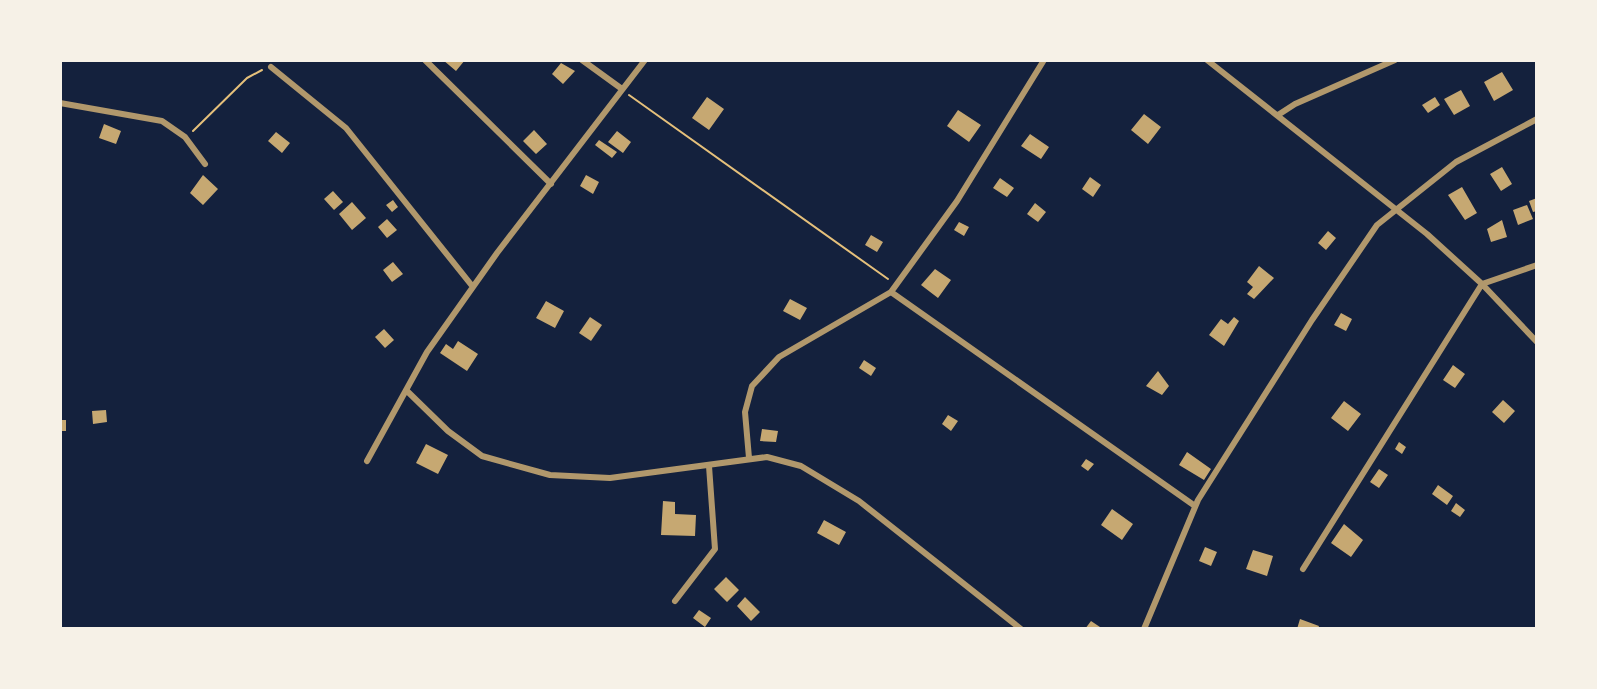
<svg xmlns="http://www.w3.org/2000/svg" width="1597" height="689" viewBox="0 0 1597 689" font-family="Bitter,serif">
	<style>
		.building { fill: #c6a872 }
		.lines { fill: none; stroke-linecap: round; stroke-linejoin: round }
		.path { stroke: #e5c07b; stroke-width: 2 }
		.minor { stroke: #b1986c; stroke-width: 6 }
	</style>
	<rect width="100%" height="100%" fill="#14213d"/>
	<path class="building" d="M 443,60 L 465,60 L 456,71 Z
		M 561,63 L 575,71 L 563,84 L 552,74 Z
		M 1502,72 L 1513,90 L 1494,101 L 1484,82 Z
		M 1461,90 L 1470,106 L 1454,115 L 1444,99 Z
		M 707,97 L 724,109 L 709,130 L 692,118 Z
		M 1435,97 L 1440,105 L 1428,113 L 1422,105 Z
		M 958,110 L 981,125 L 969,142 L 947,126 Z
		M 1144,114 L 1161,127 L 1148,144 L 1131,130 Z
		M 104,124 L 121,131 L 116,144 L 99,138 Z
		M 534,130 L 547,144 L 536,154 L 523,141 Z
		M 617,131 L 631,142 L 623,153 L 608,142 Z
		M 276,132 L 290,143 L 282,153 L 268,141 Z
		M 1030,134 L 1049,147 L 1041,159 L 1021,146 Z
		M 599,140 L 617,152 L 612,158 L 595,145 Z
		M 1502,167 L 1512,184 L 1501,191 L 1490,174 Z
		M 203,175 L 218,189 L 203,205 L 190,193 Z
		M 586,175 L 599,182 L 593,194 L 580,186 Z
		M 1090,177 L 1101,185 L 1093,197 L 1082,189 Z
		M 1000,178 L 1014,188 L 1007,197 L 993,188 Z
		M 1462,187 L 1477,213 L 1465,220 L 1448,195 Z
		M 333,191 L 343,202 L 334,210 L 324,199 Z
		M 1537,198 L 1537,211 L 1533,212 L 1529,201 Z
		M 393,200 L 398,207 L 392,212 L 386,205 Z
		M 352,202 L 366,218 L 352,230 L 339,214 Z
		M 1035,203 L 1046,212 L 1038,222 L 1027,214 Z
		M 1527,205 L 1533,219 L 1518,225 L 1513,210 Z
		M 387,219 L 397,230 L 387,238 L 378,227 Z
		M 1502,220 L 1507,237 L 1491,242 L 1487,229 Z
		M 959,222 L 969,227 L 964,236 L 954,230 Z
		M 1328,231 L 1336,238 L 1326,250 L 1318,243 Z
		M 871,235 L 883,242 L 877,252 L 865,245 Z
		M 393,262 L 403,274 L 392,282 L 383,270 Z
		M 1259,266 L 1274,278 L 1254,299 L 1247,294 L 1253,287 L 1247,282 Z
		M 935,269 L 951,280 L 938,298 L 921,285 Z
		M 790,299 L 807,308 L 800,320 L 783,311 Z
		M 546,301 L 564,311 L 555,328 L 536,318 Z
		M 1341,313 L 1352,319 L 1346,331 L 1334,325 Z
		M 590,317 L 602,325 L 591,341 L 579,333 Z
		M 1234,317 L 1239,321 L 1224,346 L 1209,335 L 1221,319 L 1228,324 Z
		M 384,329 L 394,340 L 385,348 L 375,337 Z
		M 458,341 L 478,354 L 467,371 L 440,353 L 446,344 L 453,349 Z
		M 864,360 L 876,368 L 871,376 L 859,368 Z
		M 1453,365 L 1465,374 L 1455,388 L 1443,380 Z
		M 1158,371 L 1169,386 L 1162,395 L 1146,386 Z
		M 1503,400 L 1515,411 L 1504,423 L 1492,412 Z
		M 1344,401 L 1361,414 L 1348,431 L 1331,418 Z
		M 106,410 L 107,422 L 93,424 L 92,411 Z
		M 948,415 L 958,421 L 951,431 L 942,424 Z
		M 60,420 L 66,420 L 66,431 L 60,431 Z
		M 762,429 L 778,431 L 776,442 L 760,441 Z
		M 1399,442 L 1406,447 L 1402,454 L 1395,449 Z
		M 426,444 L 448,455 L 438,474 L 416,463 Z
		M 1187,452 L 1211,469 L 1204,480 L 1179,465 Z
		M 1086,459 L 1094,464 L 1088,471 L 1081,466 Z
		M 1379,469 L 1388,475 L 1379,488 L 1370,482 Z
		M 1438,485 L 1453,496 L 1447,505 L 1432,494 Z
		M 663,501 L 675,502 L 675,514 L 696,515 L 695,536 L 661,535 Z
		M 1456,503 L 1465,510 L 1460,517 L 1451,511 Z
		M 1112,509 L 1133,524 L 1122,540 L 1101,525 Z
		M 824,520 L 846,532 L 839,545 L 817,533 Z
		M 1344,524 L 1363,540 L 1351,557 L 1331,543 Z
		M 1205,547 L 1217,552 L 1211,566 L 1199,561 Z
		M 1253,550 L 1273,556 L 1267,576 L 1246,569 Z
		M 726,577 L 739,590 L 727,602 L 714,589 Z
		M 745,597 L 760,612 L 751,621 L 737,606 Z
		M 699,610 L 711,618 L 705,627 L 693,618 Z
		M 1300,619 L 1319,626 L 1318,629 L 1297,629 Z
		M 1091,621 L 1103,629 L 1085,629 Z"/>
	<g class="lines">
		<path class="path" d="M 629,95 L 888,279
			M 193,131 L 247,78 L 262,70"/>
		<path class="minor" d="M 425,60 L 551,184
			M 582,60 L 622,89
			M 1207,60 L 1427,234 L 1482,284 L 1537,342
			M 271,67 L 346,128 L 473,287
			M 60,103 L 162,121 L 185,137 L 205,164
			M 1278,115 L 1295,104 L 1395,60
			M 891,292 L 1195,506
			M 406,390 L 448,431 L 482,456 L 550,475 L 610,478 L 767,457 L 801,466 L 859,501 L 1021,629
			M 749,458 L 745,412 L 752,386 L 779,357 L 891,292 L 957,201 L 1044,60
			M 367,461 L 427,352 L 497,253 L 645,60
			M 1303,569 L 1482,284 L 1537,265
			M 675,601 L 715,549 L 709,466
			M 1144,629 L 1198,500 L 1312,320 L 1377,225 L 1456,162 L 1537,119"/>
	</g>
	<rect width="1597" height="689" fill="none" stroke="#f6f1e7" stroke-width="124"/>
</svg>
